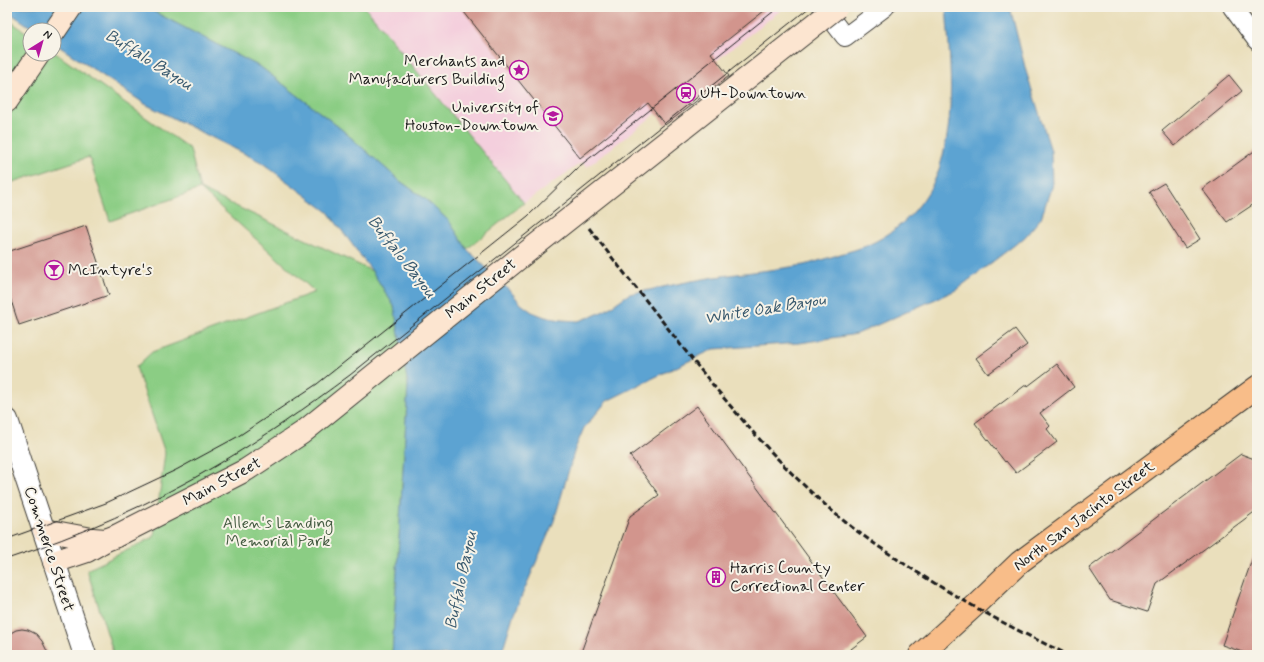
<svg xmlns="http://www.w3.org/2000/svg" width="1264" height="662" viewBox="0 0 1264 662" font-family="Mynerve,sans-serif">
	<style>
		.built { fill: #f4cfdd }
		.green { fill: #8bcd84; stroke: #547450 }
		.water { fill: #5ba3d2; stroke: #3c6077 }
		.building { fill: #d2958d }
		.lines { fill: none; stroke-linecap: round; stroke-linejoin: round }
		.minor-casing { stroke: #3b3934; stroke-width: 20 }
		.tertiary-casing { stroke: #3b3934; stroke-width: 24 }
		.secondary-casing { stroke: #3b3934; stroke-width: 24 }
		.primary-casing { stroke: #3b3934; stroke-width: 24 }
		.minor { stroke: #fff; stroke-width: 18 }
		.tertiary { stroke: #fff; stroke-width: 22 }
		.secondary { stroke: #fce5d0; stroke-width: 22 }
		.primary { stroke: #f8bd89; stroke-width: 22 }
		.tram { stroke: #1c1c1c; stroke-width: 1 }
		.rail { stroke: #1c1c1c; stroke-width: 3; stroke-dasharray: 6 3; stroke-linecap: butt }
		.secondary-bridge-casing { stroke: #3b3934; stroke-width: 24; stroke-linecap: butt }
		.secondary-bridge { stroke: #fce5d0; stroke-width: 22 }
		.labels { text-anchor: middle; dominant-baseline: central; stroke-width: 4; stroke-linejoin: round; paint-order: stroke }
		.poi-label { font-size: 16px; fill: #1c1c1c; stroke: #f7f3e8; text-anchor: start }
		.street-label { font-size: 16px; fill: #1c1c1c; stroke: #f7f3e8 }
		.park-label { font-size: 16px; fill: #435a40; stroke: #f7f3e8 }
		.water-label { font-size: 17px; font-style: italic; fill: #38596e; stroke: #f7f3e8 }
	</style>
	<rect width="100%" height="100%" fill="#f7f3e8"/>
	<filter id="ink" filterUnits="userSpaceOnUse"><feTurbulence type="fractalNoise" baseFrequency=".025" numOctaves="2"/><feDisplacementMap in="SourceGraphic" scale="8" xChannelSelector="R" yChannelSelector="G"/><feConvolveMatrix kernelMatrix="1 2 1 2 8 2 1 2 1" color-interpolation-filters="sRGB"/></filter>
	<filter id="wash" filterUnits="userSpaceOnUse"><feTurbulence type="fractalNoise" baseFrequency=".012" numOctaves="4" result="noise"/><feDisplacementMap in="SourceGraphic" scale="16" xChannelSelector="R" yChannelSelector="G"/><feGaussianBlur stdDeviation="0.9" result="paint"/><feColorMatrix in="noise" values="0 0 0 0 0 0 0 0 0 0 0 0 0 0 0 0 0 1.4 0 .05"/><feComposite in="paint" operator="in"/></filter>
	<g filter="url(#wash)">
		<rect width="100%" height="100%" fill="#eadfbc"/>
		<path class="built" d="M 365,7 L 779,7 L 781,10 L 707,68 L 710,72 L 587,167 L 582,162 L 524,203 Z"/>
		<path class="green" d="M 145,7 L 365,7 L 524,203 L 467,249 L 449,221 L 424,198 L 400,181 L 340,128 L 262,68 Z
			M 7,19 L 30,35 L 30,54 L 54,54 L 54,52 L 190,149 L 200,189 L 372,271 L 394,306 L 408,385 L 392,655 L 114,655 L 87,570 L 154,537 L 165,453 L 136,367 L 152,352 L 315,292 L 200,189 L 110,221 L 89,157 L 7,184 Z"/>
		<path class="water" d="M 7,7 L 145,7 L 262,68 L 340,128 L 400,181 L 424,198 L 449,221 L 467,249 L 512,293 L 521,304 L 532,312 L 545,317 L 561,320 L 578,321 L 593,316 L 606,310 L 629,294 C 656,289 683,282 709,278 C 738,273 768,271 797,266 C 808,265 820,260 831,257 C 842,253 853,251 863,247 C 898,234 929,202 940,166 C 956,115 950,60 946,7 L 1010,7 L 1026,71 L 1051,151 L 1052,185 L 1041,218 L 1025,237 L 956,290 L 857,334 L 800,343 L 714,349 L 645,382 L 607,401 L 584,428 L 575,449 L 554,521 L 513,616 L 501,655 L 392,655 L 408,385 L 394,306 L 372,271 L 328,212 L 261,162 L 145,104 L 54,43 L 54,30 L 35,30 L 7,11 Z"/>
		<g id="blocks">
			<path class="building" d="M 460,7 L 769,7 L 711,53 L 729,76 L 665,125 L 648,103 L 580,158 Z
				M 1229,75 L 1242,91 L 1175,146 L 1162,131 Z
				M 1257,149 L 1257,202 L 1227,222 L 1202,189 Z
				M 1164,183 L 1200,239 L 1185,248 L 1149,192 Z
				M 86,226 L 109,295 L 19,325 L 7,288 L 7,252 Z
				M 1015,329 L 1027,345 L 988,374 L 976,358 Z
				M 1057,364 L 1074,387 L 1040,413 L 1050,426 L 1047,429 L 1057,442 L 1016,473 L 1006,461 L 1005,462 L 975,423 L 1027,384 L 1028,386 Z
				M 697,406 L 867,637 L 843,655 L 580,655 L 630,516 L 659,495 L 630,456 Z
				M 1241,454 L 1257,460 L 1257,510 L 1157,584 L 1147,612 L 1110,600 L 1089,568 Z
				M 1254,554 L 1257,554 L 1257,655 L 1251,655 L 1222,645 Z
				M 22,629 L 28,630 L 36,634 L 42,641 L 49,655 L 7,655 L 7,635 L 16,630 Z"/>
		</g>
	</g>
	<g filter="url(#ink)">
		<use href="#blocks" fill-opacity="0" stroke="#3b3934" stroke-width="1"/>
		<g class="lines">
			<defs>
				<path id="minor" d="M 822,7 L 845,37 L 885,7
					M 1232,7 L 1257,41"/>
				<path id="tertiary" d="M 7,420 L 85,655"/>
				<path id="secondary" d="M 54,32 L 71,7
					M 7,101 L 39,54
					M 44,530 L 92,539 L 106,540
					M 54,562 L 87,551 L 106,540 L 116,536"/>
				<path id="primary" d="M 920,655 L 973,607 L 1020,562 L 1257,387"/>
			</defs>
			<use href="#minor" class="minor-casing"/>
			<use href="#tertiary" class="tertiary-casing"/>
			<use href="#secondary" class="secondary-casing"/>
			<use href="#primary" class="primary-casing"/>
			<use href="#minor" class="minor"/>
			<use href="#tertiary" class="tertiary"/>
			<use href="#secondary" class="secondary"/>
			<use href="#primary" class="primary"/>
			<path class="tram" d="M 7,539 L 106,503 L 176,470 L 237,437 L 317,384 L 528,216 L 576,169 L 779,7
				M 7,559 C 80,535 151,504 217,465 C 263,438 307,407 350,375 L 810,7"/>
			<path class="rail" d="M 589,228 C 619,267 650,305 680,344 C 730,407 782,470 844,521 C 864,537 885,551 906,565 C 958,599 1012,629 1069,655"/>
			<defs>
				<path id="secondary-bridge" d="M 116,536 L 246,470 L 302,433 L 518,259 L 837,7"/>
			</defs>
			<use href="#secondary-bridge" class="secondary-bridge-casing"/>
			<use href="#secondary-bridge" class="secondary-bridge"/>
		</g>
	</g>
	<defs>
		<symbol id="sight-ring" viewBox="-11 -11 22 22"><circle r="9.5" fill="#f7f3e8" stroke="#b5179e" stroke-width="1.5"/><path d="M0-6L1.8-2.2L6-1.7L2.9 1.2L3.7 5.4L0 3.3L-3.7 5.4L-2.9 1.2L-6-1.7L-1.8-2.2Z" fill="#b5179e"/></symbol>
		<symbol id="station-ring" viewBox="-11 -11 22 22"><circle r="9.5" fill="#f7f3e8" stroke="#b5179e" stroke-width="1.5"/><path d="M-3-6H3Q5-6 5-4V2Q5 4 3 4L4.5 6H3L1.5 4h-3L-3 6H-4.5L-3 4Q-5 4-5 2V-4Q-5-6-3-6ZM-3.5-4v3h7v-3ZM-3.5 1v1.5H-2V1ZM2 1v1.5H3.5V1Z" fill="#b5179e"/></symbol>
		<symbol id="university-ring" viewBox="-11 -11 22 22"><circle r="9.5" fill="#f7f3e8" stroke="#b5179e" stroke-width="1.5"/><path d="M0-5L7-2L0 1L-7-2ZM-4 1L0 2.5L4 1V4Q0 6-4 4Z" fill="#b5179e"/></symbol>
		<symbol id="bar-ring" viewBox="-11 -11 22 22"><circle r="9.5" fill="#f7f3e8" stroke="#b5179e" stroke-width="1.5"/><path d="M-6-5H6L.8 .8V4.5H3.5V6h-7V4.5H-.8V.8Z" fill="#b5179e"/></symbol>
		<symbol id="building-ring" viewBox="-11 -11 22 22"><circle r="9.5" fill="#f7f3e8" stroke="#b5179e" stroke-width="1.5"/><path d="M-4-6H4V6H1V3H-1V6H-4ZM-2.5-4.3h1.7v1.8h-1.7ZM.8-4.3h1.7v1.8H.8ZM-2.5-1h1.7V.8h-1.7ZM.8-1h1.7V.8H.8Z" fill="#b5179e"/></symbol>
	</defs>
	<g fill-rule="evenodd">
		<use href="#sight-ring" x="508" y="59" width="22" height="22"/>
		<use href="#station-ring" x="675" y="82" width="22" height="22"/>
		<use href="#university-ring" x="542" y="105" width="22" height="22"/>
		<use href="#bar-ring" x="43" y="259" width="22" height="22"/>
		<use href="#building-ring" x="705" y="566" width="22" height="22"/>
	</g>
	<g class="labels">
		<g class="poi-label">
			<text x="505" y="61" text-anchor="end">Merchants and<tspan x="505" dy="18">Manufacturers Building</tspan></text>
			<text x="700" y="93">UH-Downtown</text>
			<text x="539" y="107" text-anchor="end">University of<tspan x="539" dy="18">Houston-Downtown</tspan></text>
			<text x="68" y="270">McIntyre's</text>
			<text x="730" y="568">Harris County<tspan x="730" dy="18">Correctional Center</tspan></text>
		</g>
		<g class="street-label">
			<text transform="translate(481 289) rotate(-39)">Main Street</text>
			<text transform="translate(222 482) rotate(-28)">Main Street</text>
			<text transform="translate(1084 516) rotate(-37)">North San Jacinto Street</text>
			<text transform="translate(49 549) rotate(72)">Commerce Street</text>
		</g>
		<g class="park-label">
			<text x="278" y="523">Allen's Landing<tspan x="278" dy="18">Memorial Park</tspan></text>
		</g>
		<g class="water-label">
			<text transform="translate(149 60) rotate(32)">Buffalo Bayou</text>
			<text transform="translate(402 257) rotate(52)">Buffalo Bayou</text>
			<text transform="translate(765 309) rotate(-9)">White Oak Bayou</text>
			<text transform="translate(461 580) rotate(-78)">Buffalo Bayou</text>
		</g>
	</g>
	<rect width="1264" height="662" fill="none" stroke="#f7f3e8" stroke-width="24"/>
	<g transform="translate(42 42) rotate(37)"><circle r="19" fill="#f7f3e8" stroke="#9f9d96"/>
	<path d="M0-3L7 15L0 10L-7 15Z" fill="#b5179e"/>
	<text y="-6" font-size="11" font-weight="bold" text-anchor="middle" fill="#1c1c1c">N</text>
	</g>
</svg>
